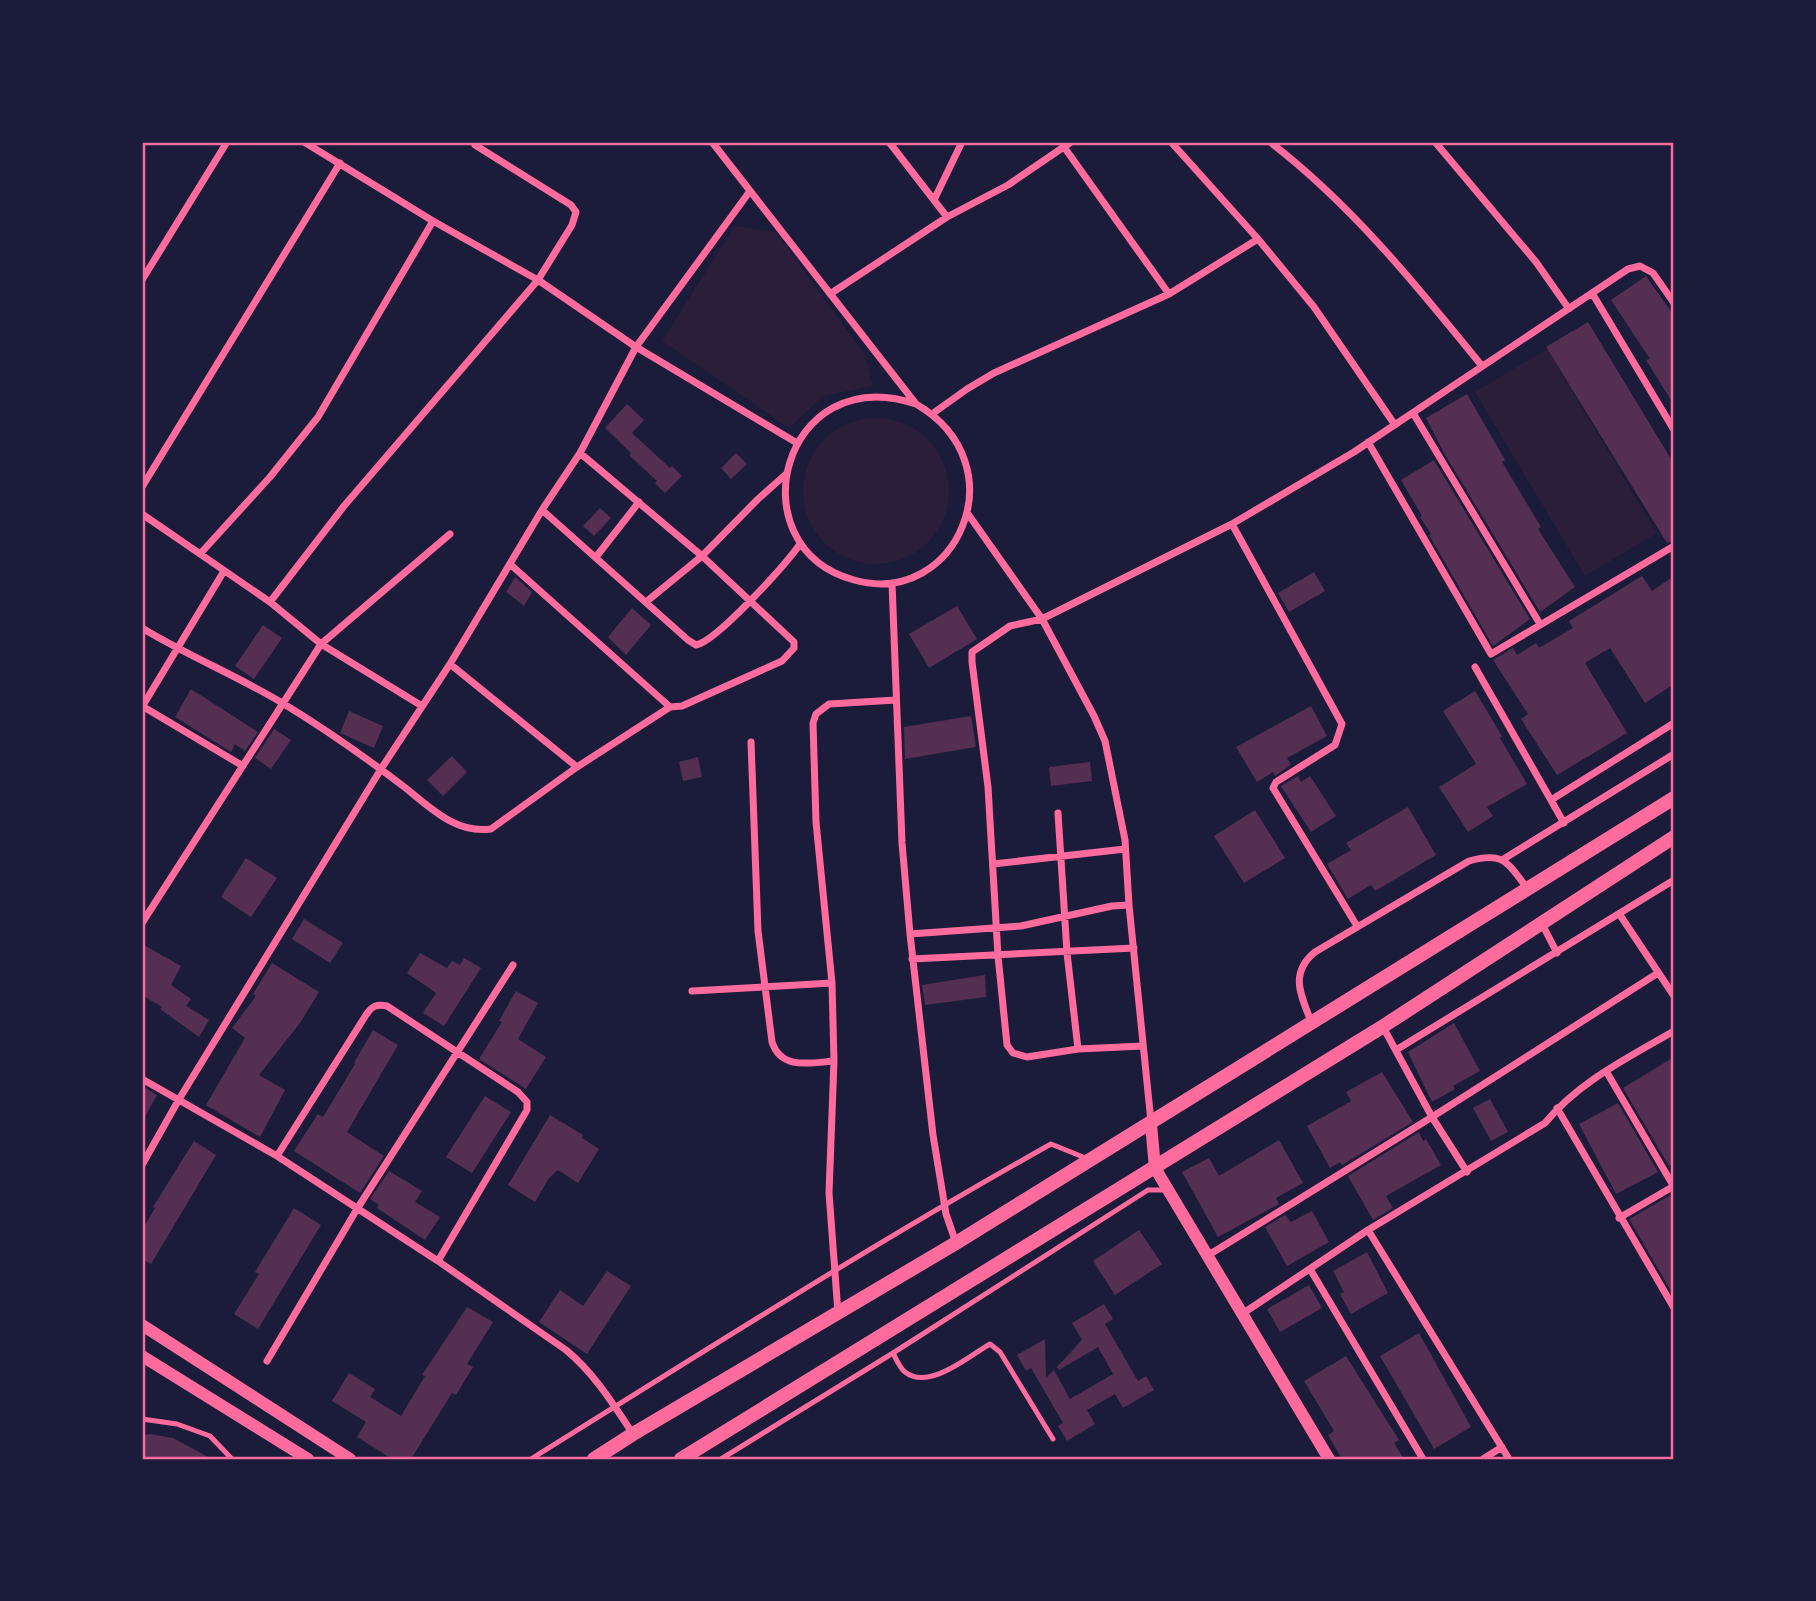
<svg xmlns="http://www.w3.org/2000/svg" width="1816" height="1601" viewBox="0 0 1816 1601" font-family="Overpass,sans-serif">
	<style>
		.green { fill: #2a1e3b }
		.building { fill: #542f53 }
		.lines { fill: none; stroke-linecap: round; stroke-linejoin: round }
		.service { stroke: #ff6b9d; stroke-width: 5 }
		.minor { stroke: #ff6b9d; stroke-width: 7 }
		.tertiary { stroke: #ff6b9d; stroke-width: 12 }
		.secondary { stroke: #ff6b9d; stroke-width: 14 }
		.neatline { fill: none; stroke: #ff6b9d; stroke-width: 2.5 }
	</style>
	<rect width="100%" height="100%" fill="#1b1b3a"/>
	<path class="green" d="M 735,226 L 776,232 L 865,355 L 873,386 L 823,396 L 789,428 L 662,341 Z
		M 1547,349 L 1657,533 L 1585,576 L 1475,392 Z
		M803 491a73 73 0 1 1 146 0a73 73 0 1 1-146 0Z"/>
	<path class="building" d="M 1646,276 L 1674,316 L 1674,405 L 1646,360 L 1650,359 L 1611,300 Z
		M 1588,322 L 1674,464 L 1674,540 L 1667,543 L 1546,347 Z
		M 1467,394 L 1505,460 L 1502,462 L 1541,527 L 1538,529 L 1575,587 L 1540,612 L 1444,453 L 1426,418 Z
		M 627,404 L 644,420 L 632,433 L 670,468 L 672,466 L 682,476 L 665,493 L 655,483 L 657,481 L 629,455 L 631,453 L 605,428 Z
		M 736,453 L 747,464 L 731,479 L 721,468 Z
		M 1434,460 L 1530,619 L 1493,646 L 1429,535 L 1431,534 L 1420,517 L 1422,516 L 1401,480 Z
		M 600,508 L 611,518 L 594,536 L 583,526 Z
		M 1314,572 L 1325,591 L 1289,612 L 1278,593 Z
		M 1642,576 L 1652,591 L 1674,576 L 1674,684 L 1645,703 L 1610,648 L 1585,663 L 1627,733 L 1557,775 L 1521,719 L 1528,714 L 1493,660 L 1513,648 L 1517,655 L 1536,643 L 1539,648 L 1573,628 L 1569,621 Z
		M 515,577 L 532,592 L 524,606 L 506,592 Z
		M 957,606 L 977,639 L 929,668 L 909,634 Z
		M 632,608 L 651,625 L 626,655 L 608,637 Z
		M 263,625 L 282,638 L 254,679 L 235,666 Z
		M 191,689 L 258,732 L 245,751 L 235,744 L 231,752 L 175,717 Z
		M 1475,691 L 1502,736 L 1500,738 L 1527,784 L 1487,807 L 1493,816 L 1468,832 L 1439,787 L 1476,764 L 1443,711 Z
		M 1311,706 L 1327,736 L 1287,758 L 1291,765 L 1275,776 L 1273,772 L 1257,782 L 1236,747 Z
		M 349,711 L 383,726 L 374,748 L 340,733 Z
		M 971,716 L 976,747 L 905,759 L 904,727 Z
		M 274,729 L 291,740 L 271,769 L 255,758 Z
		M 452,756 L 467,772 L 443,796 L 427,780 Z
		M 698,757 L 702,777 L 683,781 L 679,762 Z
		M 1090,762 L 1092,781 L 1051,786 L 1049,767 Z
		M 1298,776 L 1301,782 L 1310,776 L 1336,816 L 1311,832 L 1281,786 Z
		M 1408,807 L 1436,855 L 1375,891 L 1371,885 L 1348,899 L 1327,864 L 1351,850 L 1346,843 Z
		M 1255,810 L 1285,858 L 1244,883 L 1214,836 Z
		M 246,858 L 277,878 L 251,917 L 221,897 Z
		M 304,919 L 343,943 L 330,963 L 292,939 Z
		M 142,944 L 181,966 L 171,985 L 191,999 L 186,1006 L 209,1020 L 199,1037 L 160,1009 L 162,1007 L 142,995 Z
		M 420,953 L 447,968 L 452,961 L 460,965 L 464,958 L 481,968 L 444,1026 L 423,1013 L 436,993 L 407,973 Z
		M 272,963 L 319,992 L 300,1023 L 259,1075 L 285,1090 L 260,1137 L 206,1105 L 245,1038 L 232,1028 L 256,996 L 253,994 Z
		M 985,975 L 986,997 L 925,1005 L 922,985 Z
		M 516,991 L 538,1003 L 518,1039 L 546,1057 L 526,1089 L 479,1059 L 502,1022 L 499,1021 Z
		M 1454,1023 L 1480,1071 L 1453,1086 L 1455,1089 L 1432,1102 L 1408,1052 Z
		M 373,1030 L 398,1045 L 347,1132 L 384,1156 L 360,1193 L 294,1151 L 318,1114 L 323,1117 L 355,1064 L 354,1063 Z
		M 1674,1057 L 1674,1163 L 1669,1166 L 1623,1088 Z
		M 1382,1072 L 1413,1122 L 1342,1165 L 1340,1162 L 1330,1168 L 1307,1126 L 1351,1101 L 1346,1092 Z
		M 142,1086 L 157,1095 L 142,1122 Z
		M 485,1096 L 511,1112 L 472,1173 L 446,1157 Z
		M 1490,1099 L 1508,1132 L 1491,1141 L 1473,1108 Z
		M 1618,1103 L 1658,1172 L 1616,1194 L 1579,1124 Z
		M 550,1115 L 583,1135 L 582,1138 L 599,1149 L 578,1183 L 558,1170 L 549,1178 L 535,1202 L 508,1185 Z
		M 1419,1132 L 1423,1141 L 1426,1139 L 1441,1165 L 1386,1196 L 1393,1208 L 1373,1220 L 1348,1176 Z
		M 1279,1140 L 1303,1183 L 1276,1198 L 1279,1204 L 1218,1237 L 1182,1172 L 1209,1158 L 1219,1176 Z
		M 194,1141 L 216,1155 L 151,1264 L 142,1259 L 142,1230 L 155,1208 L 153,1207 Z
		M 389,1171 L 422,1191 L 415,1202 L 440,1217 L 425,1240 L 377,1208 L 379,1205 L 370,1199 Z
		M 1674,1193 L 1674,1296 L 1629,1219 Z
		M 294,1208 L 321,1225 L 258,1329 L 234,1314 L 259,1274 L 255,1272 Z
		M 1312,1211 L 1329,1242 L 1287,1266 L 1265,1227 L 1285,1215 L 1291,1222 Z
		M 1139,1230 L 1162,1264 L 1115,1295 L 1093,1261 Z
		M 1367,1252 L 1388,1293 L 1351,1314 L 1340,1294 L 1344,1292 L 1333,1271 Z
		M 607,1271 L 631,1286 L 587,1354 L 539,1322 L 560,1290 L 583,1306 Z
		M 1309,1285 L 1322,1308 L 1280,1332 L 1267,1309 Z
		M 1104,1304 L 1113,1319 L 1105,1324 L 1138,1381 L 1146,1376 L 1154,1390 L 1123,1408 L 1115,1394 L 1087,1410 L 1095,1424 L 1067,1441 L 1058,1426 L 1063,1423 L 1031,1368 L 1026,1371 L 1017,1355 L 1045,1339 L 1046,1378 L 1054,1370 L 1070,1399 L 1113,1374 L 1098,1347 L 1059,1370 L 1057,1367 L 1082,1340 L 1072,1323 Z
		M 467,1307 L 493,1322 L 467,1364 L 473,1367 L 456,1395 L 452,1393 L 411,1459 L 392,1459 L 357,1437 L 366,1422 L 332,1401 L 349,1373 L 375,1389 L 370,1397 L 401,1416 L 425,1376 L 422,1375 Z
		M 1419,1333 L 1471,1427 L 1434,1449 L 1380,1356 Z
		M 1346,1356 L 1399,1440 L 1394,1443 L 1404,1459 L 1342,1459 L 1328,1435 L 1334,1431 L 1304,1381 Z
		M 150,1434 L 173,1438 L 212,1459 L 142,1459 L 142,1436 Z"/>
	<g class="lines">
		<path class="service" d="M 893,1353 C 896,1359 900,1368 905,1372 C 929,1391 969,1356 990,1344 L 1000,1352 L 1053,1439
			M 142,1419 L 177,1424 L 210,1436 L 232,1459
			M 531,1459 C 703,1352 874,1243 1051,1144 L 1088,1159
			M 721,1459 L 893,1353 L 1148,1190 L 1165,1190"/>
		<path class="minor" d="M 304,142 L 433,221 L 538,280 L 636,347 L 797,443
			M 712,142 L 916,404 C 1021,465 956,609 854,580 C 734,547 782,359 916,404
			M 889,142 L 947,217
			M 1171,142 L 1258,239 L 1314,307 L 1395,425
			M 1270,142 C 1352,205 1417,286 1482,366
			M 1435,142 L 1536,262 L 1569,309
			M 1064,147 L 1169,294
			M 934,200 L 962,142
			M 142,280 L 227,142
			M 1592,293 L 1674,430
			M 830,294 L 947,217 L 1008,185 L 1071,142
			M 1413,413 L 1540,624
			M 932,414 L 967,389 L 994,373 L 1169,294 L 1258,239
			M 1368,442 L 1491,654 L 1674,546
			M 142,487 L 340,163
			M 542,510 L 688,640 L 696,645 C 717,641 786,564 800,544
			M 142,514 L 270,602 L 321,644 L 422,706
			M 968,514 L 1042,619 L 1094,716 L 1105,741 L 1125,840 L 1129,905 L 1151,1122
			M 1232,524 L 1342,724 L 1335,745 L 1276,782 L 1273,788 L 1357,926
			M 200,554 L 270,477 L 318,417 L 433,221
			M 596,557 L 639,502
			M 511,565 L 670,707
			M 892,583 L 902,843 L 910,934
			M 270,602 L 344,506 L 538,280 L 572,225 L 576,212 L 571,205 L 475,145
			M 646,602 L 702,556 L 758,499 L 785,475
			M 142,628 C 188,656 238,676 284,704 C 325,729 365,757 403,786 C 430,807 455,834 491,829 L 577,767 L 670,707 L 682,706 L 782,661 L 794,648 L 794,642 L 702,556 L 580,453
			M 450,664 L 577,767
			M 1475,667 L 1564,823
			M 142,706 L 243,766
			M 142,707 L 224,571
			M 751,742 L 758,931 L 772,1042 C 781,1070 810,1063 834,1061
			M 1551,800 L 1674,723
			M 1058,813 L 1067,953 L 1078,1049
			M 1502,860 L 1674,754
			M 993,864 L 1125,849
			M 1620,915 L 1674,996
			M 1541,922 L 1557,953
			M 142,923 L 321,644 L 450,534
			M 912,959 L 1134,948
			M 692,991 L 832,983
			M 1312,1024 C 1302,997 1288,974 1315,952 L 1469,861 C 1505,851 1507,863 1528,889
			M 1383,1027 L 1432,1117 L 1467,1172
			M 1143,1046 L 1078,1049 L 1027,1057 L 1013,1053 L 1007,1045 L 998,956 L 988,787 L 972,662 L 972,652 L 1010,626 L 1042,619 L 1232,524 L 1354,452 L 1628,269 L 1640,266 L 1653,273 L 1674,303
			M 1396,1050 L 1674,880
			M 1606,1071 L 1674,1187
			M 142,1079 L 277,1156 L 438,1261 L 566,1350 C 594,1373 613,1404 633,1434
			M 1557,1108 L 1674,1308
			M 277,1156 L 366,1015 C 372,1006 376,1004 387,1006 L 518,1092 L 527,1102 L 527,1110 L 438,1261
			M 142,1165 L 178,1101 L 381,769 L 450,664 L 542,510 L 580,453 L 636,347 L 750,191
			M 1619,1218 L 1674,1186
			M 1368,1230 L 1509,1459
			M 956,1243 L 946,1214 L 933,1135 L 910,934 L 1021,926 L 1112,906 L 1129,905
			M 1207,1256 L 1432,1117 L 1658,973
			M 1310,1269 L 1423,1459
			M 838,1313 L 829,1193 L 834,1061 L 832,983 L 816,822 L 813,723 L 816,714 L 829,704 L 896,700
			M 1242,1314 L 1368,1230 L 1545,1123 C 1578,1082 1629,1057 1674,1031
			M 267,1361 L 357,1209 L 513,965
			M 1483,1459 L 1502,1447"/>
		<path class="tertiary" d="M 1151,1124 L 1155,1168 L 1329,1459
			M 142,1325 L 350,1459
			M 142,1356 L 308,1459"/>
		<path class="secondary" d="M 594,1459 L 633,1434 L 956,1243 L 1674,798
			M 681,1459 L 1382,1027 L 1674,837"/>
	</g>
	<rect width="1816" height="1601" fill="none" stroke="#1b1b3a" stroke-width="287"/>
	<rect x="144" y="144" width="1528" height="1314" class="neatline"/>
</svg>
